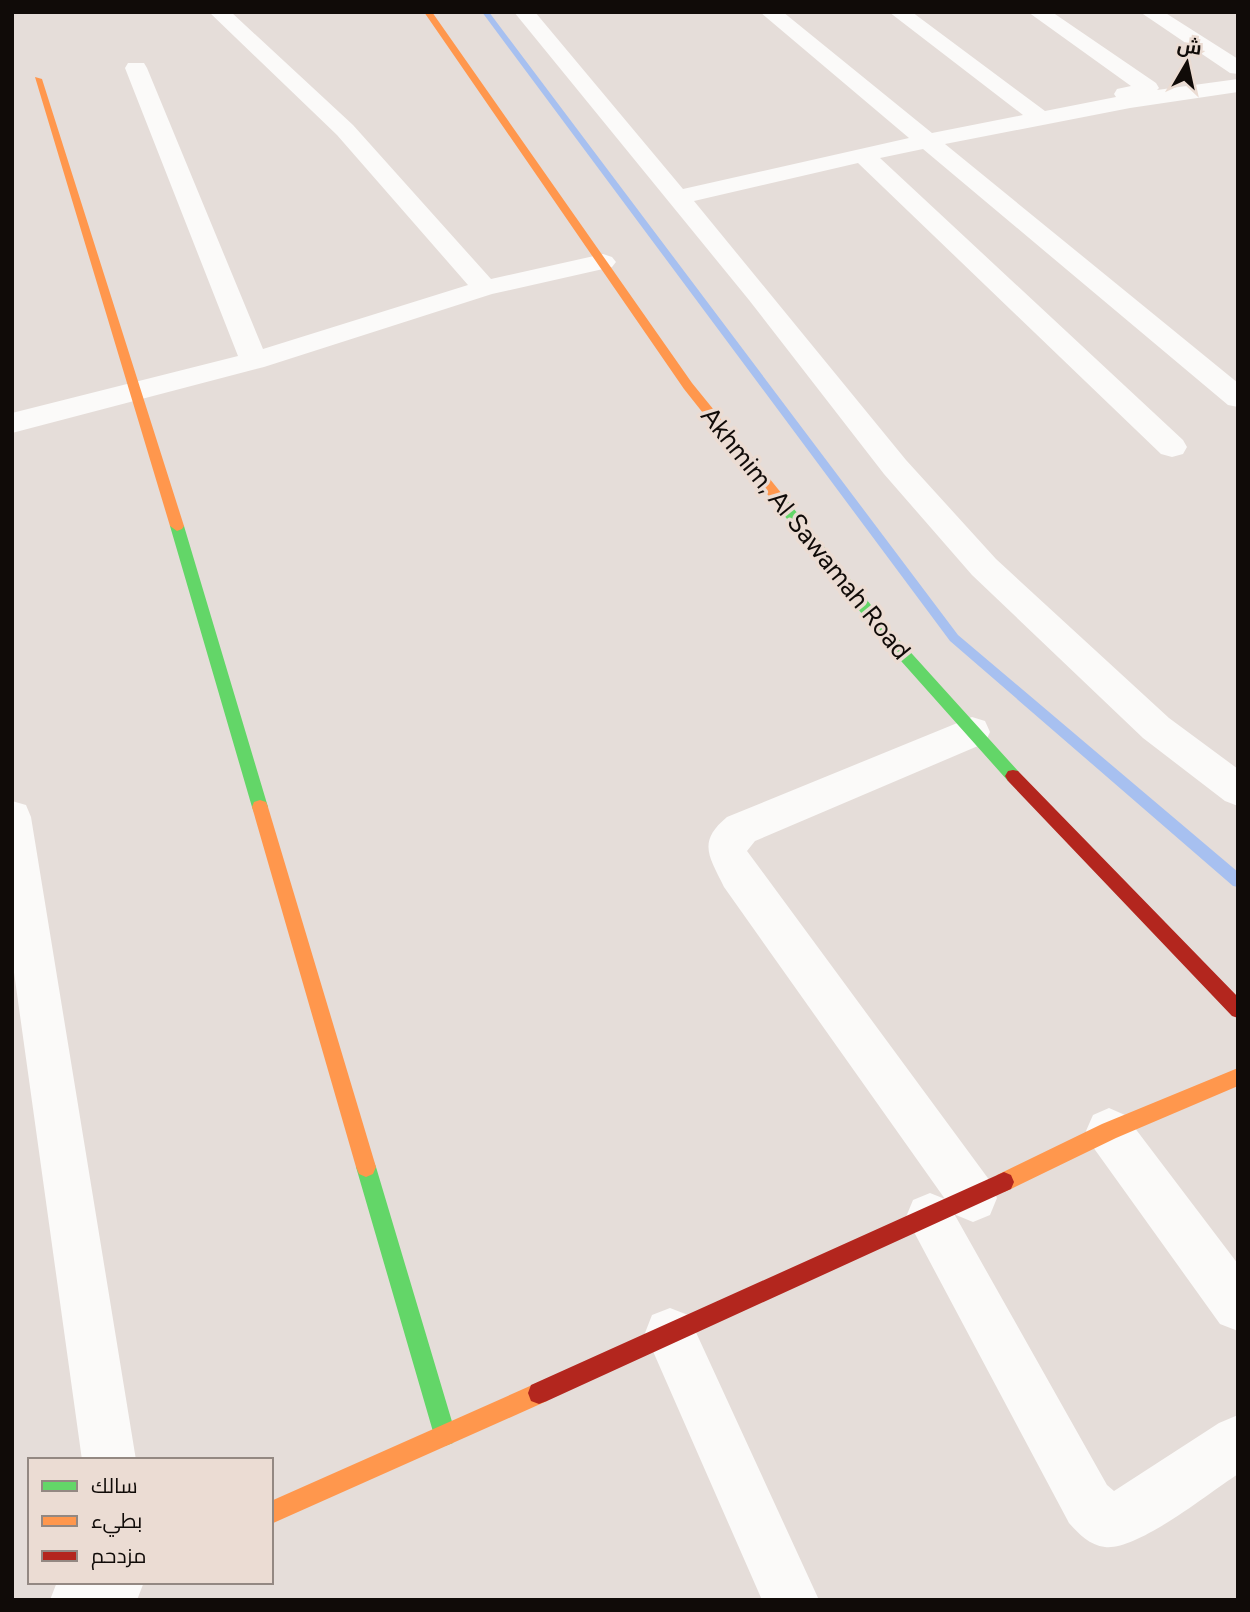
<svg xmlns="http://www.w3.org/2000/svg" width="1250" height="1612" viewBox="0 0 1250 1612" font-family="Figtree,Cairo,sans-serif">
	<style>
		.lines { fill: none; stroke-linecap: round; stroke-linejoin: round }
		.stream { fill: #a7c0f0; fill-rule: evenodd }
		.street { fill: #fbfaf9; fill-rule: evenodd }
		.fast { fill: #63d668; fill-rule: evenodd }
		.slow { fill: #ff974d; fill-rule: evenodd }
		.jam { fill: #b3261e; fill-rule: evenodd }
		.labels { text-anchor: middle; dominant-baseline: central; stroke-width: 7; stroke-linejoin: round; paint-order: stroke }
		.street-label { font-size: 26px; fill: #100b08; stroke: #ebdcd3 }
	</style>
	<rect width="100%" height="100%" fill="#e5ddd9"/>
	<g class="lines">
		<path class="stream" d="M 482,12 L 489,12 L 958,635 L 1238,872 L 1238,887 L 1233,886 L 950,641 Z"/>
		<path class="street" d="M 209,12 L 231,12 L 353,125 L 491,279 L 603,254 L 612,257 L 616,262 L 612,267 L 492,294 L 264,367 L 12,433 L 12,413 L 238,356 L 125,68 L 128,63 L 144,63 L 147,68 L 263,349 L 468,285 L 337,135 Z
			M 514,12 L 535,12 L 683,189 L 909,138 L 760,12 L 783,12 L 932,133 L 1023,115 L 889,12 L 912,12 L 1045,111 L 1116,97 L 1114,94 L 1117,89 L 1131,86 L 1028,12 L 1052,12 L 1156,83 L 1159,88 L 1157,90 L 1238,79 L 1238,92 L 1130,108 L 945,144 L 1238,383 L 1238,407 L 1228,405 L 923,149 L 880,158 L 1183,440 L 1187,447 L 1183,454 L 1172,457 L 1161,454 L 858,163 L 694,201 L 906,460 L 996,559 L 1169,718 L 1238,769 L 1238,806 L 1225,801 L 1143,738 L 972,575 L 884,474 L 749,300 Z
			M 1140,12 L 1164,12 L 1238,59 L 1238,74 L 1230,73 Z
			M 972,717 L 985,721 L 990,732 L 985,743 L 755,841 L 747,851 L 990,1181 L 997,1198 L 990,1215 L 973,1222 L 956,1215 L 952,1210 L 1107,1485 L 1114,1491 L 1219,1423 L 1238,1415 L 1238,1474 C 1209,1493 1137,1551 1105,1547 C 1089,1545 1079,1534 1069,1523 L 906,1217 L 913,1200 L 930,1193 L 945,1199 L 724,887 C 709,856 697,842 727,817 Z
			M 12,801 L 26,805 L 31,817 L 136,1460 L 82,1460 L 12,958 Z
			M 1109,1108 L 1125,1115 L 1238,1264 L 1238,1331 L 1220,1324 L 1093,1147 L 1086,1131 L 1093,1115 Z
			M 670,1308 L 688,1315 L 819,1600 L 762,1600 L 645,1333 L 652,1315 Z
			M 57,1582 L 144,1582 L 137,1600 L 50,1600 Z"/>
		<path class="fast" d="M 777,493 L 782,494 L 895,635 L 1018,771 L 1021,776 L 1018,781 L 1008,781 L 885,643 L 772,500 L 771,497 Z
			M 177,521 L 184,526 L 268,807 L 266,812 L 254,812 L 252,807 L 170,526 Z
			M 366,1157 L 373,1160 L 376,1167 L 456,1435 L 453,1443 L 445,1446 L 437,1443 L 434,1435 L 356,1167 L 359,1160 Z"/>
		<path class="slow" d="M 424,12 L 432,12 L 692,383 L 782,494 L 782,500 L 772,500 L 684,389 Z
			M 35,77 L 42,79 L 184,526 L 182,529 L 177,531 L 170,526 Z
			M 260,800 L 266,802 L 268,807 L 376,1167 L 373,1174 L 366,1177 L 359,1174 L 356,1167 L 252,807 L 254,802 Z
			M 1238,1068 L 1238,1086 L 1116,1138 L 1011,1189 L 1004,1192 L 997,1189 L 994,1182 L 997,1175 L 1102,1124 Z
			M 539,1382 L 547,1385 L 550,1393 L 547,1401 L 271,1524 L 271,1501 Z"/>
		<path class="jam" d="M 1013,770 L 1018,771 L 1238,997 L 1238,1018 L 1232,1016 L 1008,781 L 1005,776 L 1008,771 Z
			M 1004,1172 L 1011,1175 L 1014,1182 L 1011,1189 L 547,1401 L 539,1404 L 531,1401 L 528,1393 L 531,1385 Z"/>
	</g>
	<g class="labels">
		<g class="street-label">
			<text transform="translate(806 533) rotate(51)">Akhmim, Al Sawamah Road</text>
		</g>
	</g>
	<rect width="1250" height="1612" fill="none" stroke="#100b08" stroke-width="28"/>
	<rect x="28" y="1458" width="245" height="126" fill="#ebdcd3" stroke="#938882" stroke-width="2"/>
	<rect x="42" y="1481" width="35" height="10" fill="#63d668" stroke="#938882" stroke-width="2"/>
	<text x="91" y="1493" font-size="21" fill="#100b08">سالك</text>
	<rect x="42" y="1516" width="35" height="10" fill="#ff974d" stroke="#938882" stroke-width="2"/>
	<text x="91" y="1528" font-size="21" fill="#100b08">بطيء</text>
	<rect x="42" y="1551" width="35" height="10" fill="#b3261e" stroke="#938882" stroke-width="2"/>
	<text x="91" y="1563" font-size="21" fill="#100b08">مزدحم</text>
	<g transform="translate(1187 63) rotate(9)" stroke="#ebdcd3" stroke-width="5" paint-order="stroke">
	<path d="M0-5L12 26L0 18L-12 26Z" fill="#100b08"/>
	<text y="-10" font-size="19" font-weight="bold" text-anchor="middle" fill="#100b08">ش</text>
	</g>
</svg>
